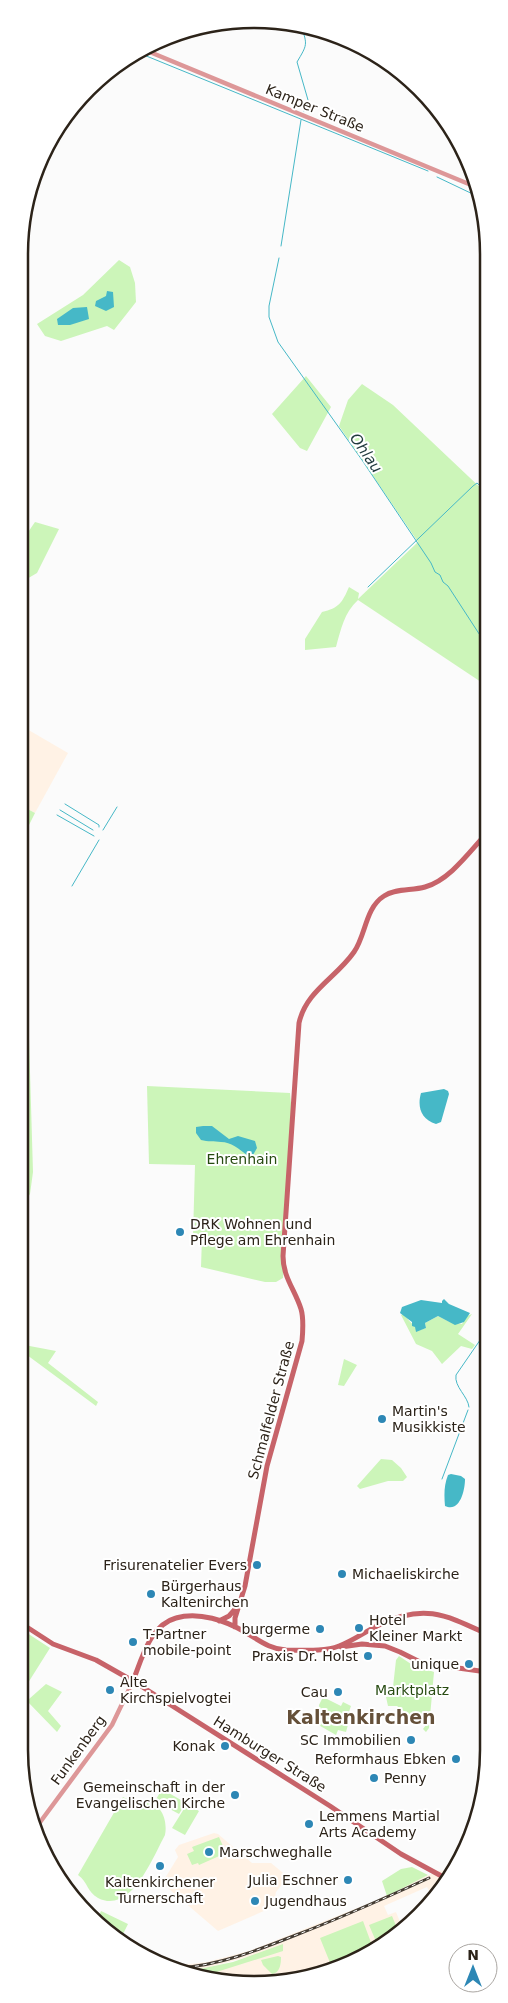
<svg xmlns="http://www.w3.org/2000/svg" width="508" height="2003" viewBox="0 0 508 2003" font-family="'DejaVu Sans',sans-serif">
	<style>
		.built { fill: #fff2e5 }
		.green { fill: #ccf5b9 }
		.water { fill: #46b8c7 }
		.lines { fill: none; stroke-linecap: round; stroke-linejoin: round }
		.stream { stroke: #46b8c7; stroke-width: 1 }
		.tertiary { stroke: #dd9798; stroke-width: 4.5 }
		.secondary { stroke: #c76369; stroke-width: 5 }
		.rail-casing { stroke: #443c33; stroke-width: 3 }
		.rail { stroke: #fff; stroke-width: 1; stroke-dasharray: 4; stroke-linecap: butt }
		.poi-dot { fill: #2d87b5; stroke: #fff; stroke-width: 2 }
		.labels { text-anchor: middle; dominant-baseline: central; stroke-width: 4; stroke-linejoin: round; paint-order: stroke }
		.street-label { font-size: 14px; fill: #2c2319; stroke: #fff }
		.park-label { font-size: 14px; fill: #274b11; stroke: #fff }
		.poi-label { font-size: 14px; fill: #2c2319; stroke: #fff; text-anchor: start }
		.water-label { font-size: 15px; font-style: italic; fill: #1e383b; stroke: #fff }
		.district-label { font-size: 19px; font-weight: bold; fill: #655039; stroke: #fff }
		.rim { fill: none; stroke: #2c2319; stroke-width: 2.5 }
	</style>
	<rect width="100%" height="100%" fill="#fbfbfb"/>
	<path class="built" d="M 20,725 L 68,753 L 35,813 L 20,805 Z
		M 214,1833 L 218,1834 L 252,1863 L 271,1863 L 288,1877 L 276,1892 L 273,1907 L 218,1931 L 162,1883 L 178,1857 L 175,1850 L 179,1845 Z
		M 456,1868 L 446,1880 L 440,1882 L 443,1884 L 432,1896 L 427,1887 L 384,1906 L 388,1915 L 396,1912 L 403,1929 L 397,1935 L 329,1972 L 238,1984 L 207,1975 L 251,1956 L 210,1967 L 190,1971 L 173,1966 L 207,1962 L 249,1951 L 375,1901 L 414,1881 L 439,1871 Z"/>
	<path class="green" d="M 119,260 L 130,267 L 135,283 L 136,302 L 114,330 L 107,326 L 61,341 L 45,336 L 37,324 L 83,295 Z
		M 306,376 L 331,407 L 307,451 L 300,448 L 272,414 Z
		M 362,384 L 393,405 L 487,494 L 487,686 L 358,600 C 344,613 341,629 336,647 L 305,650 L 305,639 L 322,612 C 339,608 342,603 349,587 L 359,593 L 358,599 L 418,542 L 339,426 L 348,400 Z
		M 35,522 L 59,529 L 37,573 L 20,583 L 20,544 Z
		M 20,805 L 35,813 L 20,843 Z
		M 27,971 L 33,1172 L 30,1194 L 19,1211 L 20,1152 L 26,1124 L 20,1108 L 20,982 Z
		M 147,1086 L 290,1093 L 292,1114 L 283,1278 L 276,1282 L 265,1282 L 201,1267 L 202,1237 L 193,1236 L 195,1165 L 149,1164 Z
		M 403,1314 C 409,1320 413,1326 420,1330 L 426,1328 L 425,1323 L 438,1316 L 450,1322 L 462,1324 L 467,1316 L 472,1314 L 458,1334 L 475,1345 L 472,1349 L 461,1346 L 442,1364 L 432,1351 L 416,1344 L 401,1315 Z
		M 19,1344 L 56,1351 L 48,1363 L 98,1402 L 96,1406 L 27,1355 L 22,1356 L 19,1354 Z
		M 344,1359 L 357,1365 L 344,1386 L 338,1385 Z
		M 381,1459 L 392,1460 L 401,1468 L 407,1477 L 403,1481 L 388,1481 L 360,1489 L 357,1486 Z
		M 19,1631 L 22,1634 L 27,1633 L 50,1648 L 21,1694 L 29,1699 L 46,1684 L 62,1692 L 48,1711 L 61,1726 L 57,1732 L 27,1701 L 19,1707 Z
		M 399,1656 L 411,1664 L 434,1672 L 429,1728 L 426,1732 L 423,1729 L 426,1725 L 425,1718 L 423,1720 L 421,1718 L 421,1715 L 415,1715 L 410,1720 L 408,1718 L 409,1715 L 397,1706 L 388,1706 L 386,1697 L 392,1696 L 396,1660 Z
		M 323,1697 L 341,1706 L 343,1702 L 351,1706 L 346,1720 L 349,1721 L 346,1732 L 338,1730 L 336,1735 L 315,1723 L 320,1712 L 319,1705 Z
		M 162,1789 L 186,1803 L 179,1814 L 155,1801 Z
		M 123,1797 C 132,1802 133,1799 142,1800 C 161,1802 168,1819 165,1835 C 153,1857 131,1915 98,1898 C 87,1892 88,1882 78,1875 Z
		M 187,1804 L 199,1811 L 185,1835 L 172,1828 Z
		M 219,1837 L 226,1853 L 199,1865 L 198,1863 L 192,1865 L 187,1854 L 194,1851 L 192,1847 Z
		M 412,1867 L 428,1875 L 387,1896 L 382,1881 L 401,1869 Z
		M 101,1911 L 128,1924 L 121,1938 L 97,1920 Z
		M 392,1916 L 399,1933 L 378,1946 L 369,1925 Z
		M 363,1921 L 373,1948 L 333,1970 L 320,1938 Z
		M 283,1944 L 283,1951 L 207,1975 L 190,1971 L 233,1962 Z
		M 278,1956 L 281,1957 C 281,1964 280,1973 272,1974 L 263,1965 L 261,1960 Z"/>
	<path class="water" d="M 107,291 L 113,292 L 114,307 L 106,311 L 95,306 L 96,301 L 106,296 Z
		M 87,307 L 89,319 L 70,325 L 58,325 L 57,319 L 73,308 Z
		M 444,1089 L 448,1091 L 449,1094 L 441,1122 L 436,1124 C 421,1119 417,1107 421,1093 Z
		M 203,1126 L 212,1126 L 229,1139 L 238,1136 L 255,1141 L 257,1148 L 253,1155 L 247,1155 C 239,1149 231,1142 221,1142 C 214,1141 208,1142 201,1140 L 196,1133 L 196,1127 Z
		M 444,1299 L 449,1304 L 470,1313 L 464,1322 L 455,1325 L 438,1316 L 425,1323 L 426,1328 L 416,1332 L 415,1327 L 412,1326 L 412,1322 L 400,1313 L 402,1307 L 421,1300 L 442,1303 L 442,1301 Z
		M 451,1474 L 461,1476 L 465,1479 C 465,1490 460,1513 445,1506 C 444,1495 444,1485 448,1475 Z"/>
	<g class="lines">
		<path class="stream" d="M 301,26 C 308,45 307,45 297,62 L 308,100 L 304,111
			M 139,53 L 428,171
			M 437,177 L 479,197
			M 281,246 L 301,120
			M 279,258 L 269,306 L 269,317 L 278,342 L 362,460 L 431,563 L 435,572 L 440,575 L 443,582 L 448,586 L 487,646
			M 368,587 L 473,486 L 477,483 L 487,492
			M 65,804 L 99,825 L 99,827
			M 60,810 L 93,830
			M 57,815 L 94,836
			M 103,830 L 117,807
			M 72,886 L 99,840
			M 469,1407 C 468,1396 454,1387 456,1375 L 487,1330
			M 442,1479 L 468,1410"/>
		<path class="tertiary" d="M 145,50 L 476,187
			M 35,1829 L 112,1725 L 133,1681"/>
		<path class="secondary" d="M 219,1621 L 229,1616 L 237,1607
			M 19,1622 L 53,1644 L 96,1660 L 133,1681 L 330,1806 L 401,1854 L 447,1879
			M 235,1627 L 235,1618 L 245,1586 L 267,1466 L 302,1341 C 303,1330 304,1319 301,1309 C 295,1290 283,1277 283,1256 L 299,1023 C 306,991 336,978 354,952 C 366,935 365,908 384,896 C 396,888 412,891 425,887 C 450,880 470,851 487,833
			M 341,1647 L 362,1644 L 385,1646 L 400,1652 L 422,1663 L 487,1672
			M 133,1681 C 142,1658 150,1625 176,1618 C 199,1611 226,1621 245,1632 C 259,1640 269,1649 286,1650 C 302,1650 324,1652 339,1646 C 353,1641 366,1631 379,1625 C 424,1603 446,1615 487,1634"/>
		<defs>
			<path id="rail" d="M 179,1968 C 221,1965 258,1950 296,1935 C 341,1918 385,1898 429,1878"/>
		</defs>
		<use href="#rail" class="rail-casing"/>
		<use href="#rail" class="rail"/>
	</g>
	<g class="poi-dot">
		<circle cx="180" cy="1232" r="5"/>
		<circle cx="382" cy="1419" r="5"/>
		<circle cx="257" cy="1565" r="5"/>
		<circle cx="342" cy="1574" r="5"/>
		<circle cx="151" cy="1594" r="5"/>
		<circle cx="359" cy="1628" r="5"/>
		<circle cx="320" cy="1629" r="5"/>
		<circle cx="133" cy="1642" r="5"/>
		<circle cx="368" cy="1656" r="5"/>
		<circle cx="469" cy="1664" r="5"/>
		<circle cx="110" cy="1690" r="5"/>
		<circle cx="338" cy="1692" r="5"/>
		<circle cx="411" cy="1740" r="5"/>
		<circle cx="225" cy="1746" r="5"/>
		<circle cx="456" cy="1759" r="5"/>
		<circle cx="374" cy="1778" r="5"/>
		<circle cx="235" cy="1795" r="5"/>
		<circle cx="309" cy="1824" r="5"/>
		<circle cx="209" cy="1852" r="5"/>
		<circle cx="160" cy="1866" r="5"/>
		<circle cx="348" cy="1880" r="5"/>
		<circle cx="255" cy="1901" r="5"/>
	</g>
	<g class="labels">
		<g class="street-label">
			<text transform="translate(315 108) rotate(22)">Kamper Straße</text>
			<text transform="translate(271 1410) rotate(-75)">Schmalfelder Straße</text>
			<text transform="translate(78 1750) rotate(-54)">Funkenberg</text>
			<text transform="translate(270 1754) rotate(32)">Hamburger Straße</text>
		</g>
		<g class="park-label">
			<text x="242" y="1159">Ehrenhain</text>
			<text x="412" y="1690">Marktplatz</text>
		</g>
		<g class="poi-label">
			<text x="190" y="1224">DRK Wohnen und<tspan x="190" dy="16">Pflege am Ehrenhain</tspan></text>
			<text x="392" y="1411">Martin's<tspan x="392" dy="16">Musikkiste</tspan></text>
			<text x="247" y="1565" text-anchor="end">Frisurenatelier Evers</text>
			<text x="352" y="1574">Michaeliskirche</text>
			<text x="161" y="1586">Bürgerhaus<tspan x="161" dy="16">Kaltenirchen</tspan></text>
			<text x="369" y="1620">Hotel<tspan x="369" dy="16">Kleiner Markt</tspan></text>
			<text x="310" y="1629" text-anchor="end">burgerme</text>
			<text x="143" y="1634">T-Partner<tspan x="143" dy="16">mobile-point</tspan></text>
			<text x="358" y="1656" text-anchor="end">Praxis Dr. Holst</text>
			<text x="459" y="1664" text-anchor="end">unique</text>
			<text x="120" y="1682">Alte<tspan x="120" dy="16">Kirchspielvogtei</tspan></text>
			<text x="328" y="1692" text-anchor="end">Cau</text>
			<text x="401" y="1740" text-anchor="end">SC Immobilien</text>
			<text x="215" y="1746" text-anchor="end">Konak</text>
			<text x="446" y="1759" text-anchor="end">Reformhaus Ebken</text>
			<text x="384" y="1778">Penny</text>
			<text x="225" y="1787" text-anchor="end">Gemeinschaft in der<tspan x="225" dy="16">Evangelischen Kirche</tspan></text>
			<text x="319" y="1816">Lemmens Martial<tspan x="319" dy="16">Arts Academy</tspan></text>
			<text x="219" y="1852">Marschweghalle</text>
			<text x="338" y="1880" text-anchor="end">Julia Eschner</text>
			<text x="160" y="1882" text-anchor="middle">Kaltenkirchener<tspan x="160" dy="16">Turnerschaft</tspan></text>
			<text x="265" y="1901">Jugendhaus</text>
		</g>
		<g class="water-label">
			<text transform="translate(366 453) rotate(55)">Ohlau</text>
		</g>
		<g class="district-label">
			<text x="361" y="1717">Kaltenkirchen</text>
		</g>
	</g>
	<path d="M0 0H508V2003H0ZM254 28H254A226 226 0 0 1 480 254V1750A226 226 0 0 1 254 1976H254A226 226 0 0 1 28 1750V254A226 226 0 0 1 254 28Z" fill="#fff" fill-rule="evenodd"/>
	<path class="rim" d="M254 28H254A226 226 0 0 1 480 254V1750A226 226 0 0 1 254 1976H254A226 226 0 0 1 28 1750V254A226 226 0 0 1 254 28Z"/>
	<g transform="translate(473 1968)"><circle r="24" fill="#ffffff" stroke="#aba7a3"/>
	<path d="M0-4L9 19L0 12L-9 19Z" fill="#2d87b5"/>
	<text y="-8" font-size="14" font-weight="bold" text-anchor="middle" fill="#2c2319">N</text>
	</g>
</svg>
